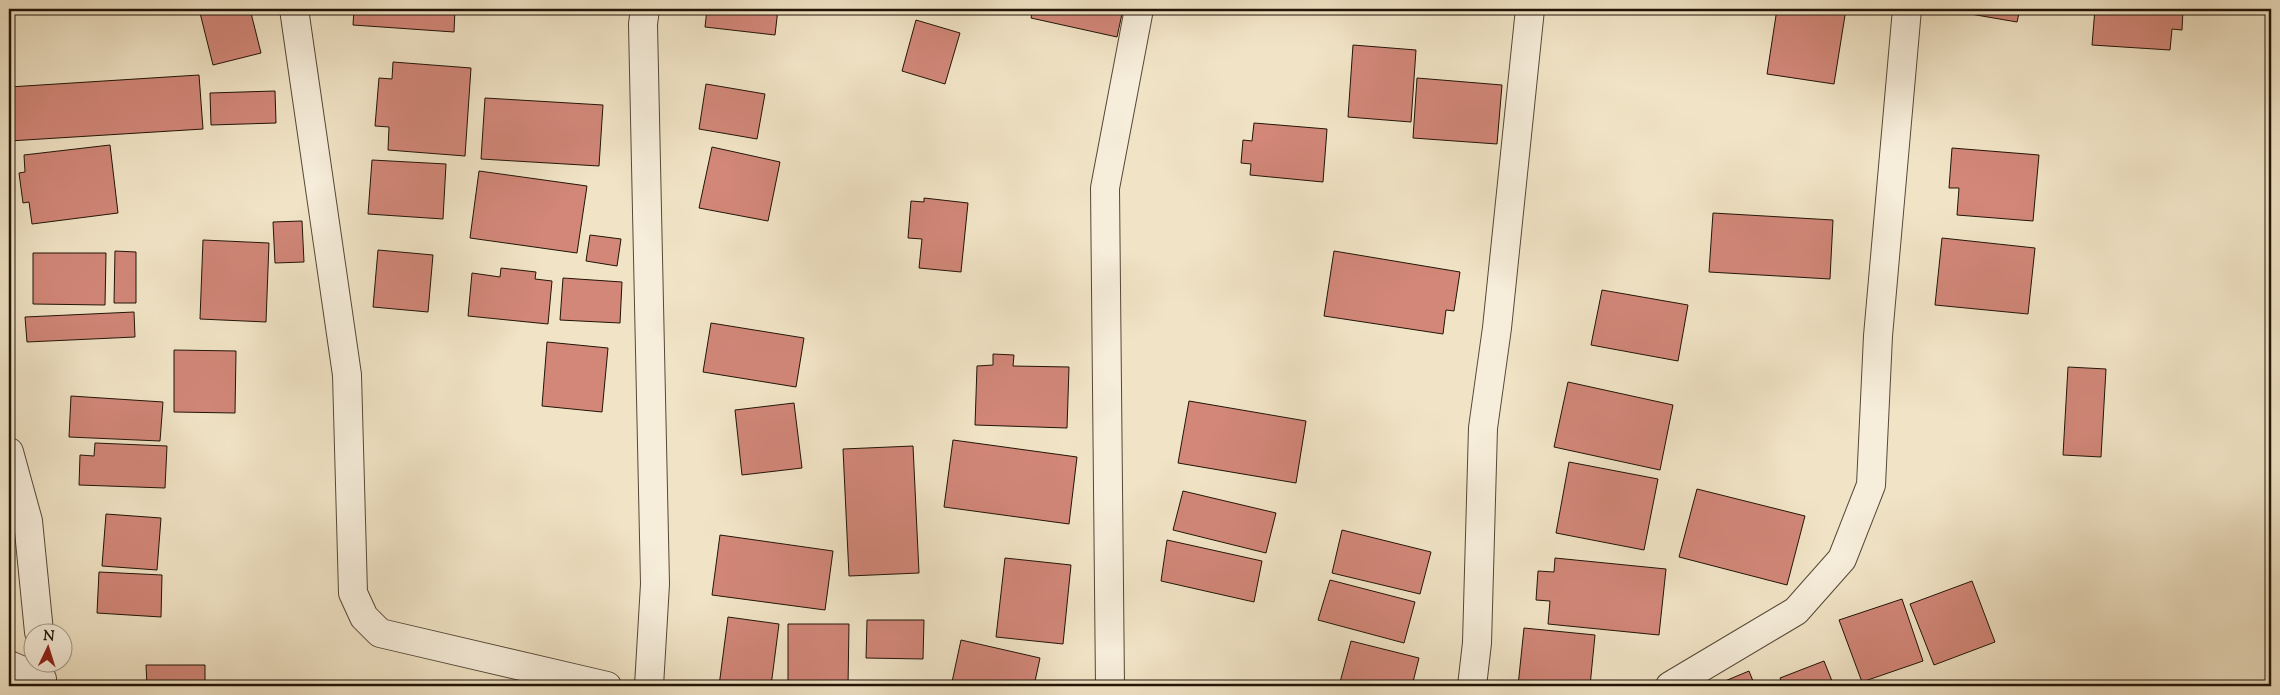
<svg xmlns="http://www.w3.org/2000/svg" width="2280" height="695" viewBox="0 0 2280 695" font-family="'Sorts Mill Goudy',serif">
	<style>
		.building { fill: #d28779; stroke: #211406 }
		.lines { fill: none; stroke-linecap: round; stroke-linejoin: round }
		.street-casing { stroke: #554836; stroke-width: 30 }
		.street { stroke: #f6edda; stroke-width: 28 }
	</style>
	<rect width="100%" height="100%" fill="#f1e4c6"/>
	<filter id="stains"><feTurbulence type="fractalNoise" baseFrequency=".004" numOctaves="4"/><feColorMatrix values="0 0 0 0 .2 0 0 0 0 .09 0 0 0 0 .02 0 0 0 .5 -.17"/></filter>
	<radialGradient id="worn" r=".72"><stop offset=".6" stop-color="#630" stop-opacity="0"/><stop offset="1" stop-color="#630" stop-opacity=".3"/></radialGradient>
	<path class="building" d="M 199,9 L 250,9 L 261,53 L 213,65 Z
		M 354,9 L 455,9 L 454,32 L 353,25 Z
		M 707,9 L 778,9 L 775,35 L 705,27 Z
		M 1033,9 L 1123,9 L 1117,37 L 1031,18 Z
		M 1777,9 L 1846,9 L 1834,84 L 1767,74 Z
		M 1953,9 L 2020,9 L 2017,22 L 1953,11 Z
		M 2095,9 L 2183,9 L 2182,30 L 2172,29 L 2170,50 L 2092,45 Z
		M 916,20 L 960,33 L 945,84 L 902,71 Z
		M 1353,45 L 1416,50 L 1411,122 L 1348,117 Z
		M 393,62 L 471,68 L 465,156 L 388,150 L 389,127 L 375,126 L 379,78 L 392,79 Z
		M 199,75 L 203,129 L 9,141 L 9,87 Z
		M 1417,78 L 1502,85 L 1497,144 L 1413,138 Z
		M 706,84 L 765,94 L 757,139 L 699,129 Z
		M 275,91 L 276,123 L 211,125 L 210,93 Z
		M 485,98 L 603,105 L 599,166 L 481,159 Z
		M 1254,123 L 1327,129 L 1323,182 L 1250,175 L 1251,164 L 1241,163 L 1243,140 L 1252,141 Z
		M 110,145 L 118,213 L 32,224 L 29,202 L 23,203 L 19,173 L 25,172 L 24,155 Z
		M 712,147 L 780,162 L 768,221 L 699,208 Z
		M 1952,148 L 2039,155 L 2033,221 L 1957,215 L 1959,188 L 1949,188 Z
		M 372,160 L 446,164 L 443,219 L 368,214 Z
		M 479,171 L 587,186 L 577,253 L 470,238 Z
		M 924,198 L 968,203 L 961,272 L 919,268 L 922,239 L 908,238 L 911,201 L 924,202 Z
		M 1713,213 L 1833,220 L 1830,279 L 1709,272 Z
		M 302,221 L 304,262 L 275,263 L 273,222 Z
		M 590,235 L 621,239 L 617,266 L 586,261 Z
		M 1942,238 L 2035,248 L 2028,314 L 1935,305 Z
		M 203,240 L 269,243 L 266,322 L 200,319 Z
		M 378,250 L 433,255 L 428,312 L 373,307 Z
		M 115,251 L 136,252 L 136,303 L 114,303 Z
		M 1334,251 L 1460,272 L 1454,311 L 1446,310 L 1443,334 L 1324,316 Z
		M 33,253 L 106,253 L 105,305 L 33,304 Z
		M 501,268 L 536,272 L 535,279 L 552,281 L 548,324 L 468,316 L 472,273 L 500,277 Z
		M 563,278 L 622,282 L 620,323 L 560,320 Z
		M 1602,290 L 1688,305 L 1678,361 L 1591,345 Z
		M 134,312 L 135,337 L 27,342 L 25,317 Z
		M 711,323 L 804,338 L 796,387 L 703,372 Z
		M 547,342 L 608,348 L 602,412 L 542,406 Z
		M 174,350 L 236,351 L 235,413 L 174,412 Z
		M 993,354 L 1014,355 L 1013,366 L 1069,367 L 1067,428 L 975,425 L 977,366 L 993,365 Z
		M 2068,367 L 2106,369 L 2101,457 L 2063,455 Z
		M 1568,382 L 1673,405 L 1660,470 L 1554,447 Z
		M 71,396 L 163,402 L 160,441 L 69,437 Z
		M 1189,401 L 1306,421 L 1296,483 L 1178,463 Z
		M 794,403 L 802,468 L 742,475 L 735,410 Z
		M 953,440 L 1077,457 L 1069,524 L 944,507 Z
		M 95,443 L 167,446 L 165,488 L 79,485 L 80,455 L 94,456 Z
		M 913,446 L 919,573 L 849,576 L 843,449 Z
		M 1569,462 L 1658,479 L 1644,550 L 1556,533 Z
		M 1697,489 L 1805,516 L 1787,585 L 1679,557 Z
		M 1183,491 L 1276,513 L 1266,553 L 1173,530 Z
		M 106,514 L 161,518 L 157,570 L 102,566 Z
		M 1342,530 L 1431,552 L 1420,594 L 1332,573 Z
		M 720,535 L 833,551 L 825,610 L 712,595 Z
		M 1167,540 L 1262,561 L 1254,602 L 1161,581 Z
		M 1005,558 L 1071,565 L 1063,644 L 996,637 Z
		M 1555,558 L 1666,569 L 1659,635 L 1548,624 L 1550,601 L 1536,600 L 1538,571 L 1554,572 Z
		M 99,572 L 162,575 L 161,617 L 97,613 Z
		M 1330,580 L 1415,602 L 1404,643 L 1318,620 Z
		M 1972,581 L 1995,642 L 1934,665 L 1910,604 Z
		M 1902,599 L 1923,661 L 1862,682 L 1839,620 Z
		M 728,617 L 779,624 L 771,686 L 719,686 Z
		M 867,620 L 924,620 L 923,659 L 866,658 Z
		M 788,624 L 849,624 L 848,686 L 788,686 Z
		M 1524,628 L 1595,635 L 1590,686 L 1518,686 Z
		M 961,640 L 1040,658 L 1034,686 L 958,686 L 958,684 L 952,682 Z
		M 1351,641 L 1419,658 L 1412,686 L 1339,686 Z
		M 1824,661 L 1834,686 L 1783,686 L 1780,678 Z
		M 146,665 L 205,665 L 205,686 L 147,686 Z
		M 1749,671 L 1755,686 L 1713,686 Z"/>
	<g class="lines">
		<defs>
			<path id="street" d="M 294,9 L 347,375 L 353,593 L 364,617 L 380,633 L 607,686
				M 645,9 L 643,24 L 655,584 L 649,686
				M 9,452 L 28,521 L 39,632
				M 9,665 L 42,679
				M 1110,686 L 1105,188 L 1139,9
				M 1472,686 L 1477,643 L 1483,428 L 1497,328 L 1530,9
				M 1670,686 L 1796,611 L 1842,559 L 1871,485 L 1878,336 L 1907,9"/>
		</defs>
		<use href="#street" class="street-casing"/>
		<use href="#street" class="street"/>
	</g>
	<rect width="2280" height="695" fill="none" stroke="#f1e4c6" stroke-width="30"/>
	<rect x="10" y="10" width="2260" height="675" fill="none" stroke="#211406" stroke-width="2.5"/>
	<rect x="15" y="15" width="2250" height="665" fill="none" stroke="#211406"/>
	<g transform="translate(48 648) rotate(4)"><circle r="24" fill="#f6edda" stroke="#a19685"/>
	<path d="M0-4L9 19L0 12L-9 19Z" fill="#8f2418"/>
	<text y="-8" font-size="14" font-weight="bold" text-anchor="middle" fill="#211406">N</text>
	</g>
	<rect width="100%" height="100%" filter="url(#stains)"/>
	<rect width="100%" height="100%" fill="url(#worn)"/>
</svg>
